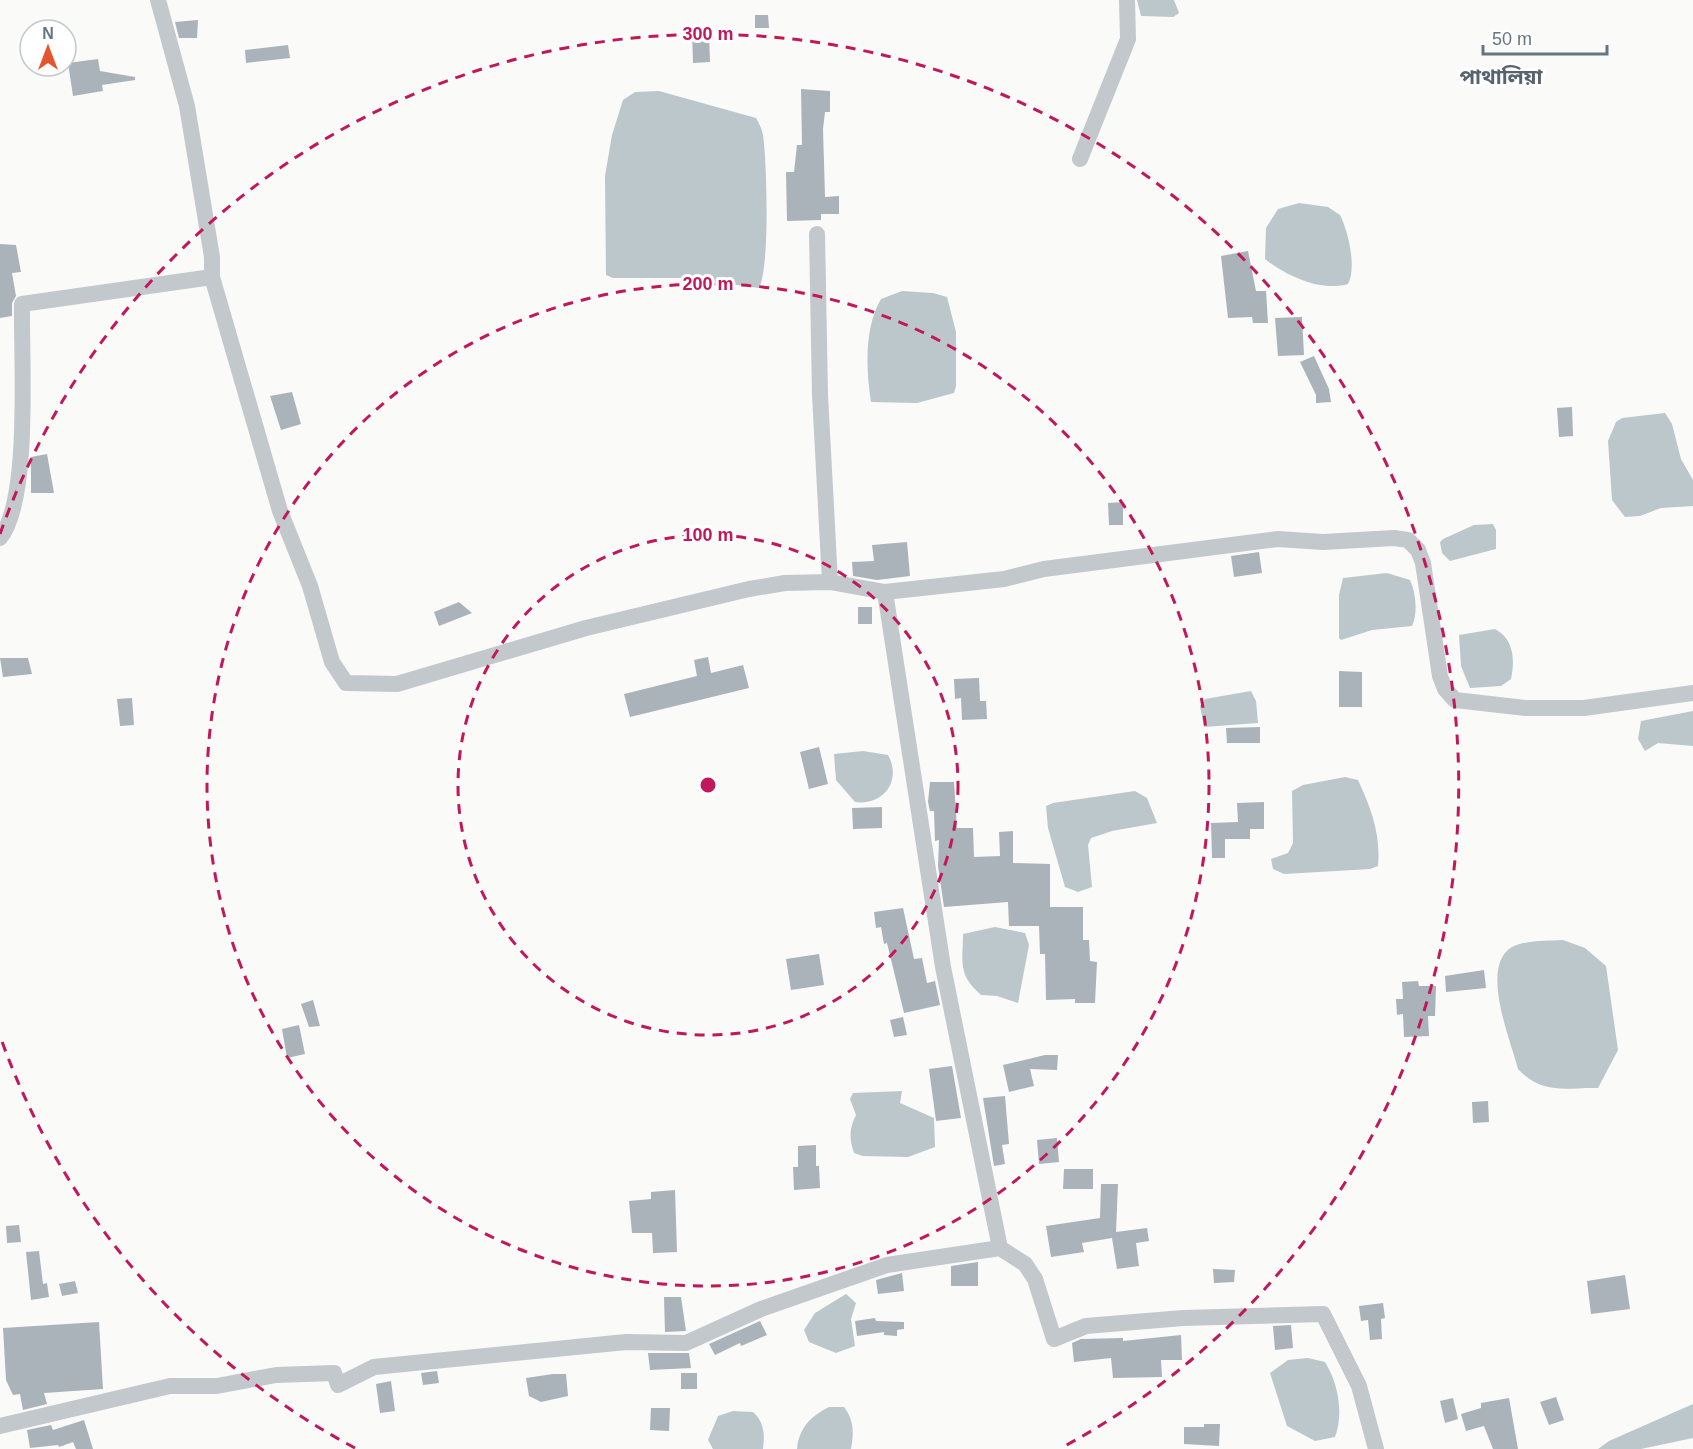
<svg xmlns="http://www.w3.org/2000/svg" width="1693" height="1449" viewBox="0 0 1693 1449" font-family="Arial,'Noto Sans Bengali',sans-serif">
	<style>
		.water { fill: #bbc7cb }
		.building { fill: #aab3b9 }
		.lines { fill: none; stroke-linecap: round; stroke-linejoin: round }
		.minor { stroke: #c3c8cc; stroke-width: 16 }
		.ring { fill: none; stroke: #c2185b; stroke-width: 3; stroke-dasharray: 10 8 }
		.labels { text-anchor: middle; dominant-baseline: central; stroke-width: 6; stroke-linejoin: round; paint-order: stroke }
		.quarter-label { font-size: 21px; font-weight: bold; fill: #57646e; stroke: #fff }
		.centre { fill: #c2185b; stroke: #fff; stroke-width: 3 }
		.ring-label { font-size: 18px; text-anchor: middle; font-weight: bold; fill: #c2185b; stroke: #fff; stroke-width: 6; stroke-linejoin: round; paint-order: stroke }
	</style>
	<rect width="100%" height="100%" fill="#fafaf8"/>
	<path class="water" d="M 1137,0 L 1174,0 L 1179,13 L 1173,17 L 1141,16 Z
		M 659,91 L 756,118 C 759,123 762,129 763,135 C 767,161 770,268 759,288 L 687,278 L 613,278 L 606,275 L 605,176 L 612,135 L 623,100 L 635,92 Z
		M 1299,203 L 1328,207 L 1340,215 C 1348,231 1357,267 1348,284 C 1321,292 1286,276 1265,259 L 1266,228 L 1278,209 Z
		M 902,291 L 933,293 L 947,297 L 956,332 L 956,386 L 954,393 L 917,403 L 871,402 C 866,370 864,328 881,299 Z
		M 1665,413 L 1672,424 L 1681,459 L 1693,480 L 1693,506 L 1661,508 L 1640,516 L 1625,517 L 1612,500 L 1608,441 L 1616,422 L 1622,418 Z
		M 1493,524 L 1496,530 L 1496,549 L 1450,561 L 1442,553 L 1440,542 L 1443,539 L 1474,525 Z
		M 1387,573 L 1410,580 C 1416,593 1418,613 1412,626 L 1372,630 L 1341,640 L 1339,638 L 1339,595 L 1343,578 Z
		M 1495,629 C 1514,639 1515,660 1511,679 L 1501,686 L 1470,688 L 1461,666 L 1459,635 Z
		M 1251,691 L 1256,701 L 1258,723 L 1204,727 L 1200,706 L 1205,699 Z
		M 1693,711 L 1693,746 L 1658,743 L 1645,751 L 1638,739 L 1641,721 Z
		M 863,751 L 888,755 C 902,780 884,806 855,802 L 836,780 L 834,754 Z
		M 1345,777 L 1358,780 C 1371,808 1381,835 1378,866 L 1370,869 L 1284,874 L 1273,869 L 1271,859 L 1288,853 L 1293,843 L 1292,791 L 1303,785 Z
		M 1135,791 L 1147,798 L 1157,823 L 1112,831 L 1091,838 L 1088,845 L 1092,887 L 1078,892 L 1065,887 L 1048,828 L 1046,806 L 1053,803 Z
		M 995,927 L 1025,933 L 1029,945 L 1018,1003 L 997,996 L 981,995 C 957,974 963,962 963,934 Z
		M 1563,940 L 1585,948 L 1606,966 L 1618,1050 L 1598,1088 C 1567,1087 1543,1096 1518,1069 C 1511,1041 1479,966 1512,947 C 1526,940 1547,941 1563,940 Z
		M 902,1091 L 900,1103 L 934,1118 L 935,1147 L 908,1157 L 863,1156 L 854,1153 C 849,1138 849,1129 856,1115 L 850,1099 L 853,1093 Z
		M 846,1294 L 856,1303 L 851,1319 L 855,1346 L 836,1353 L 809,1342 L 804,1330 L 815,1313 Z
		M 1308,1358 L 1325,1362 C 1338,1383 1344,1413 1335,1437 L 1315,1441 L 1287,1426 L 1270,1373 L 1288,1360 Z
		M 1693,1404 L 1693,1438 L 1641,1449 L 1598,1449 L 1609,1441 Z
		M 829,1407 L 844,1407 C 854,1420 854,1433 851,1449 L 797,1449 C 799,1428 811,1416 829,1407 Z
		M 733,1411 L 753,1412 C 764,1422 765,1434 763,1449 L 713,1449 L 708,1440 L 718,1416 Z"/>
	<path class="building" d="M 755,15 L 768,15 L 769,28 L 755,28 Z
		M 198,20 L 197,38 L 179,38 L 175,22 Z
		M 692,31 L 709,32 L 710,62 L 693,63 Z
		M 288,45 L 290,58 L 246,63 L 245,50 Z
		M 98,59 L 100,71 L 135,77 L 135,80 L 102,85 L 103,91 L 73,96 L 68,63 Z
		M 801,89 L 830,91 L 830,112 L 825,112 L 823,129 L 825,197 L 839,196 L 839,214 L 821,214 L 821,220 L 787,221 L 786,172 L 794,172 L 797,145 L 802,145 Z
		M 0,244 L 16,245 L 21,272 L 12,273 L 16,296 L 12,303 L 12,316 L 0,318 Z
		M 1248,251 L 1256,291 L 1266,291 L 1268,323 L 1253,323 L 1252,317 L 1228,318 L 1221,256 Z
		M 1302,317 L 1304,355 L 1278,356 L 1275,318 Z
		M 1314,356 L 1329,389 L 1331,402 L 1316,403 L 1316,395 L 1300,362 Z
		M 292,392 L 301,424 L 281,430 L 270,396 Z
		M 1572,407 L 1573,436 L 1559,437 L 1557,408 Z
		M 47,454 L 54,493 L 31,493 L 31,457 Z
		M 1123,502 L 1123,525 L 1109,525 L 1108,503 Z
		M 907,542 L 910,576 L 877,580 L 853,576 L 852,562 L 874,561 L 872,545 Z
		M 1259,552 L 1262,573 L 1234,577 L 1231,556 Z
		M 459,602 L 472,613 L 439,626 L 434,612 Z
		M 858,607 L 872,607 L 872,624 L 858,624 Z
		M 708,657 L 711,673 L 743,665 L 749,688 L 630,717 L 624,694 L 697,676 L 694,660 Z
		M 0,658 L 28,658 L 32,674 L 3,677 Z
		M 1339,671 L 1362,672 L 1362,707 L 1339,707 Z
		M 979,678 L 980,701 L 986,701 L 987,719 L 962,720 L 961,698 L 955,699 L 954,679 Z
		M 132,698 L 134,725 L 120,726 L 117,699 Z
		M 1260,727 L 1260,743 L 1227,743 L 1226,728 Z
		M 819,747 L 828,784 L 809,789 L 800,752 Z
		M 930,782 L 954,782 L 957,828 L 973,828 L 974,857 L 1000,856 L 999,832 L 1013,831 L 1013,863 L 1050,864 L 1050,907 L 1083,907 L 1083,940 L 1089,940 L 1090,961 L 1097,962 L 1095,1003 L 1075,1003 L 1075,999 L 1046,1000 L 1045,954 L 1040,954 L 1039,926 L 1009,926 L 1008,902 L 944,907 L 938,866 L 939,840 L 935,841 L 934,811 L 930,811 L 928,802 Z
		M 1264,802 L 1264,829 L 1250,829 L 1250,839 L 1225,839 L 1225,858 L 1212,858 L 1211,823 L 1238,822 L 1237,803 Z
		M 882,807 L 882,828 L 853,829 L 852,808 Z
		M 903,908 L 914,959 L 922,958 L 927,983 L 935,981 L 940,1005 L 904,1013 L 887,943 L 884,944 L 881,927 L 876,928 L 874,912 Z
		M 819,954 L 824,985 L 791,990 L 786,959 Z
		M 1484,970 L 1486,988 L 1446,992 L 1445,976 Z
		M 1418,981 L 1419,986 L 1436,986 L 1435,1016 L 1428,1016 L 1429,1036 L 1404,1037 L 1403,1014 L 1397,1015 L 1396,999 L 1403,999 L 1402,982 Z
		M 313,1000 L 320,1026 L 309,1027 L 301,1004 Z
		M 903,1017 L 907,1035 L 894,1037 L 890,1020 Z
		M 299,1025 L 305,1054 L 287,1058 L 282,1029 Z
		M 1045,1055 L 1058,1055 L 1057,1070 L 1030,1069 L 1034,1086 L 1009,1092 L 1003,1065 Z
		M 952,1066 L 961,1118 L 936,1121 L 929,1069 Z
		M 1005,1096 L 1009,1144 L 1002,1145 L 1005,1164 L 994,1166 L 983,1098 Z
		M 1488,1101 L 1489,1122 L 1473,1123 L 1472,1102 Z
		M 1057,1138 L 1059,1162 L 1039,1164 L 1037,1140 Z
		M 816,1145 L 816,1166 L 819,1166 L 820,1188 L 794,1190 L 793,1167 L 798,1167 L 798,1146 Z
		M 1064,1169 L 1093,1169 L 1093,1189 L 1063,1189 Z
		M 1101,1184 L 1118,1184 L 1116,1232 L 1147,1228 L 1149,1241 L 1136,1243 L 1139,1266 L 1117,1269 L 1112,1238 L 1082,1243 L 1084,1252 L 1051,1257 L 1046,1226 L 1100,1218 Z
		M 675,1190 L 677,1252 L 653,1253 L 652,1233 L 632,1233 L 629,1201 L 651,1199 L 651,1192 Z
		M 19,1225 L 21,1242 L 7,1243 L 6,1226 Z
		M 39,1251 L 43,1284 L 47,1283 L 49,1297 L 31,1300 L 26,1252 Z
		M 978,1262 L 978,1286 L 951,1286 L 951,1266 Z
		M 1213,1269 L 1235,1270 L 1234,1282 L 1214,1283 Z
		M 902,1273 L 904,1291 L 878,1294 L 876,1280 Z
		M 1625,1275 L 1630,1309 L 1591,1314 L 1587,1281 Z
		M 75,1281 L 78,1293 L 62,1296 L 59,1284 Z
		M 664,1297 L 681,1297 L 686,1331 L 665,1332 Z
		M 1383,1303 L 1385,1318 L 1381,1319 L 1382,1339 L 1370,1340 L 1368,1320 L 1361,1321 L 1359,1306 Z
		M 875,1318 L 876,1321 L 904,1322 L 904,1329 L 897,1330 L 897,1336 L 884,1335 L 884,1332 L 857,1336 L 855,1321 Z
		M 760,1321 L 767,1335 L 741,1346 L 740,1343 L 715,1355 L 709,1344 Z
		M 99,1322 L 103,1389 L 44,1393 L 47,1404 L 23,1410 L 20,1394 L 13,1395 L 6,1380 L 3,1328 Z
		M 1291,1325 L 1293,1348 L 1275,1350 L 1273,1326 Z
		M 1181,1335 L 1182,1360 L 1161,1360 L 1162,1377 L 1113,1378 L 1111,1358 L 1074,1362 L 1072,1343 L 1081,1339 L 1123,1338 L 1123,1341 Z
		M 648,1353 L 689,1353 L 691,1368 L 650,1370 Z
		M 437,1371 L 439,1383 L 423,1385 L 421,1373 Z
		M 681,1373 L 697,1373 L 697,1389 L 681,1389 Z
		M 553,1374 L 566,1374 L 568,1396 L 541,1402 L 529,1396 L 526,1378 Z
		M 391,1381 L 395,1411 L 380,1413 L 376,1384 Z
		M 1556,1397 L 1564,1420 L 1549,1425 L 1540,1402 Z
		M 1453,1398 L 1458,1419 L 1445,1423 L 1440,1401 Z
		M 1509,1398 L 1518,1449 L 1493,1449 L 1484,1426 L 1466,1431 L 1461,1414 L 1481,1408 L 1481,1403 Z
		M 651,1408 L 670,1408 L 669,1431 L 650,1430 Z
		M 84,1420 L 93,1449 L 76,1449 L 73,1442 L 59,1447 L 58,1445 L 30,1448 L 27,1430 L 51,1425 L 53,1430 Z
		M 1204,1424 L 1220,1424 L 1219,1446 L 1184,1444 L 1184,1427 L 1204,1427 Z"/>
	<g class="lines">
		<path class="minor" d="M 158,0 L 187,106 L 212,257 L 212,277 L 280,511 L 310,586 L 332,662 L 346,683 L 397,684 L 586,628 L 749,589 L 785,583 L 830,582 L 885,592 L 1004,579 L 1044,569 L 1278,539 L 1323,542 L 1394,538 L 1408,540 L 1418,550 L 1423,563 L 1440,676 L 1445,689 L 1455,700 L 1526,708 L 1584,708 L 1693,693
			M 1080,159 L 1128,39 L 1127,0
			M 817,234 L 820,395 L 830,582
			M 0,538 C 31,500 21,357 22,304 L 212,277
			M 885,592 L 943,967 L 1000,1248 L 1025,1264 L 1035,1279 L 1054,1339 L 1086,1326 L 1183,1318 L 1323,1314 L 1359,1386 L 1376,1449
			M 0,1426 L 170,1386 L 217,1386 L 276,1375 L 334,1373 L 338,1385 L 374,1367 L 626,1342 L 686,1343 L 761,1309 L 887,1265 L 1000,1248"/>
	</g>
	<g class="ring">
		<circle cx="708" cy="785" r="250"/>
		<circle cx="708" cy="785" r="501"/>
		<path d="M355 1448A751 751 0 0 1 0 1036M0 534A751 751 0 1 1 1061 1448"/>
	</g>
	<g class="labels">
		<g class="quarter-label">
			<text x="1501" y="76">পাথালিয়া</text>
		</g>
	</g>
	<circle cx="708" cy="785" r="9" class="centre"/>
	<g class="ring-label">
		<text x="708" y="40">300 m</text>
		<text x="708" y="290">200 m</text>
		<text x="708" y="541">100 m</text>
	</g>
	<g transform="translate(48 48)"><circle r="28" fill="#ffffff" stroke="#c1c8cd" stroke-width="1.5"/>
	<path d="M0-4.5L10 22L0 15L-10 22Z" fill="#e4572e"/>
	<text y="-9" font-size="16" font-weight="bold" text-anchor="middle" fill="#657683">N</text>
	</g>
	<path d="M1483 45v9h124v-9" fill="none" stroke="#657683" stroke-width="3"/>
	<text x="1492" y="45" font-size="18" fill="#657683" stroke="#ffffff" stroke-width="4.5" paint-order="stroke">50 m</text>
</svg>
